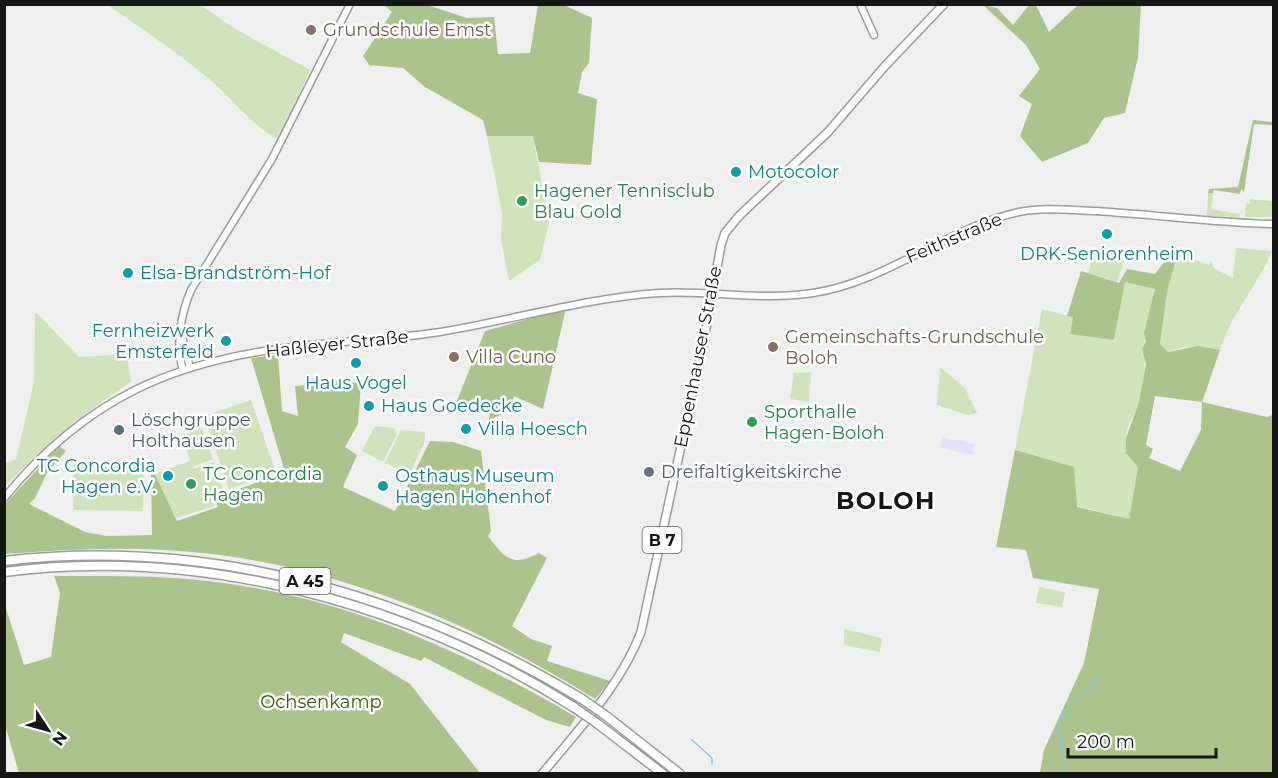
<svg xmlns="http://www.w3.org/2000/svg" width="1278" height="778" viewBox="0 0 1278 778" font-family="Montserrat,sans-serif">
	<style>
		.industrial { fill: #e7e1f7 }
		.green { fill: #d1e3bd }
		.forest { fill: #acc38d; fill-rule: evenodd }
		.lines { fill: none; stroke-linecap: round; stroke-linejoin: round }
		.stream { stroke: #82cbe0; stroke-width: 1.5 }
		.secondary-casing { stroke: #9c9c9d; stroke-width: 9 }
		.primary-casing { stroke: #9c9c9d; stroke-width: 10 }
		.highway-casing { stroke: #9c9c9d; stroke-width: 11 }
		.secondary { stroke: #fff; stroke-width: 6 }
		.primary { stroke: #fff; stroke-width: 7 }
		.highway { stroke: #fff; stroke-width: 8 }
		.highway-bridge-casing { stroke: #9c9c9d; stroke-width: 11; stroke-linecap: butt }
		.highway-bridge { stroke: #fff; stroke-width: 8 }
		.education-dot { fill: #8d6e63; stroke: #fff; stroke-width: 2 }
		.culture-dot { fill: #0f9aa8; stroke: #fff; stroke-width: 2 }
		.leisure-dot { fill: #2e9e5b; stroke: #fff; stroke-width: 2 }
		.service-dot { fill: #5c6f8a; stroke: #fff; stroke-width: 2 }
		.worship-dot { fill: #6b7280; stroke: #fff; stroke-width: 2 }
		.labels { text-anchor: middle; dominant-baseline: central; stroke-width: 5; stroke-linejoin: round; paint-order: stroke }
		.shield { fill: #fff; stroke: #5c5c5c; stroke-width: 1.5 }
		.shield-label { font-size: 16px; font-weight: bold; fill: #161616 }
		.education-label { font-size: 18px; fill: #785e54; stroke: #fff; text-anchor: start }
		.culture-label { font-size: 18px; fill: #0d838f; stroke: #fff; text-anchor: start }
		.leisure-label { font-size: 18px; fill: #27864d; stroke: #fff; text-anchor: start }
		.street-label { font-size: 18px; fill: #161616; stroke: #fff }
		.service-label { font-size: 18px; fill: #4e5e75; stroke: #fff; text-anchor: start }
		.worship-label { font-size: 18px; fill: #5b616d; stroke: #fff; text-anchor: start }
		.park-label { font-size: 18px; fill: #405b07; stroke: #fff }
		.district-label { font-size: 24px; font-weight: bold; letter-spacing: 1.5px; fill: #161616; stroke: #fff }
	</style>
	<rect width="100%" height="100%" fill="#efeff0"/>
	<path class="industrial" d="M 943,437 L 975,444 L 972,455 L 940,448 Z"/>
	<path class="green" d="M 108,5 L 201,5 L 232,27 L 310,70 L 279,140 C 252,126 232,98 209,79 C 177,52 142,29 108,5 Z
		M 487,136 L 533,136 L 549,223 L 540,260 L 509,281 L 501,240 L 502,213 Z
		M 1208,193 L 1213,193 L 1211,209 L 1239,214 L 1242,210 L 1239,217 L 1207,216 Z
		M 1250,199 L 1273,201 L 1273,217 L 1245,217 L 1246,203 L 1250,204 Z
		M 1236,248 L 1272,251 C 1257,286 1232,313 1220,350 L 1183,347 L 1168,352 L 1160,344 L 1167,292 L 1178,253 L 1209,265 L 1211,261 L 1214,268 L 1233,278 Z
		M 1095,252 L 1124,261 L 1117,282 L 1088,273 Z
		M 1125,282 L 1155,289 C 1153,299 1145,327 1145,334 C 1145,357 1146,379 1139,402 C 1136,414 1126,425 1126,437 C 1126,448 1130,459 1138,466 L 1129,519 L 1077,506 L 1015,450 L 1042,309 L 1073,317 L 1070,333 L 1114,340 Z
		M 37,313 L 79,357 L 127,354 L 131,382 C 84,412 45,447 5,486 L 5,464 L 16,459 L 34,382 L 35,314 Z
		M 940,367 L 965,388 L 977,413 L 968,415 L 937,405 Z
		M 811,372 L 809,402 L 790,399 L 794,373 Z
		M 251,400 L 276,473 L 229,489 L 204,416 Z
		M 375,426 L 394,428 L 397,434 L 383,462 L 362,451 Z
		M 202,428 L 213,459 L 192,467 L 193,469 L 214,462 L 224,493 L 212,497 L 215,506 L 176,518 L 155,474 L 190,461 L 182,435 Z
		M 401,430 L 425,432 L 425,441 L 409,475 L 385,463 Z
		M 74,463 L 144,464 L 143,511 L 73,510 Z
		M 1039,587 L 1065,592 L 1062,607 L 1036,603 Z
		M 844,629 L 882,638 L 880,652 L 844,645 Z"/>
	<path class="forest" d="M 384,5 L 427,5 L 467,18 L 494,17 L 498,54 L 530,53 L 538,5 L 564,5 L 592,18 L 589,63 L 582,72 L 578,93 L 597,99 L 591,165 L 539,162 L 533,136 L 487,136 L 483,120 L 425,87 L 403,68 L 369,65 L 363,56 L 392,12 Z
		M 983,5 L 997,8 L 1013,25 L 1029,5 L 1036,5 L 1049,32 L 1078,5 L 1141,5 L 1138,57 L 1125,113 L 1104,118 L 1088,143 L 1042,162 L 1020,136 L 1032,104 L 1019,96 L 1040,69 L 1026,45 Z
		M 1253,120 L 1273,122 L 1273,125 L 1254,124 L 1244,192 L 1241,189 L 1240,194 L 1214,190 L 1213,193 L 1208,193 L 1209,189 L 1238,187 Z
		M 1173,251 L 1178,253 L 1167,292 L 1160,344 L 1168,352 L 1198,346 L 1220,350 L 1202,402 L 1267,417 L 1273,415 L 1273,773 L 1040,773 L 1044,750 L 1084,663 L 1099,589 L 1033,578 L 1026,550 L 996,547 L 1015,450 L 1074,467 L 1077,507 L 1129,519 L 1138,467 L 1126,453 L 1126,438 L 1139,402 L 1146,364 L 1142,349 L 1146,342 L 1144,333 L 1155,289 L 1125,282 L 1114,340 L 1070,334 L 1073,317 L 1067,316 L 1081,271 L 1119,283 L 1127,269 L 1155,274 ZM 1155,396 L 1202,402 L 1201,430 L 1180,471 L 1149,458 L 1153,449 L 1146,445 Z
		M 566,308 L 543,409 L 514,396 L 509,411 L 489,420 L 491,407 L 456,403 L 485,331 Z
		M 278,355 L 282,411 L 298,416 L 295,386 L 307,385 L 308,379 L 361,383 L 358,424 L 345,447 L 357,455 L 343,487 L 395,511 L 430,441 L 453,442 L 481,451 L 491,531 L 488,536 C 505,559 512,567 539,553 L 547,558 L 512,626 L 531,639 L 552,646 L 547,661 L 610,681 L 595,699 C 467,619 317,557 164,550 C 111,547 57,550 5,554 L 4,505 L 59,446 L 66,451 L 48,471 L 35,498 L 29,504 L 85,532 L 106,536 L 152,535 L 151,473 L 155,474 L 177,521 L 218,507 L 215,498 L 285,472 L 251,358 Z
		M 54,576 C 105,576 157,575 208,581 C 345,597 459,649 576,717 L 570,727 L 546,720 L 424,657 L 421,661 L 344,633 L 341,642 L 410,684 L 480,773 L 19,773 L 5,725 L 5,605 L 24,665 L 51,657 L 60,593 Z"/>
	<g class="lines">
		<path class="stream" d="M 692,740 L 712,758 L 712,764
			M 1065,774 L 1058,726 L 1061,715 L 1101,676"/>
		<defs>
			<path id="secondary" d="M 860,4 L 874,35
				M 182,336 L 190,368
				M 183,370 C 175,344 181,314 191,290 L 272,159 L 350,4
				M 4,498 C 86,398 174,360 300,346 C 347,341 394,339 440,332 C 513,320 585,298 659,293 C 710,290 762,301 813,293 C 887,282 946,228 1019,212 C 1043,207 1069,210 1093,211 C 1153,214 1213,223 1274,224"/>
			<path id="primary" d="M 542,774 C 578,730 621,685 641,632 L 704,339 L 721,245 L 725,233 L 739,216 L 828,132 L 885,66 L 944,4"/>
			<path id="highway" d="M 4,561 C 208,537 409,594 582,699
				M 4,572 C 202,546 409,603 575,708
				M 605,715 L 680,774
				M 598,724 L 663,774"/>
		</defs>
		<use href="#secondary" class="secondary-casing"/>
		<use href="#primary" class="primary-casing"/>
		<use href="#highway" class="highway-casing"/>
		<use href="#secondary" class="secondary"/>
		<use href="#primary" class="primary"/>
		<use href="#highway" class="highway"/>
		<defs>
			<path id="highway-bridge" d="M 582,699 L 605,715
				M 575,708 L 598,724"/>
		</defs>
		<use href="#highway-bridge" class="highway-bridge-casing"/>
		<use href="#highway-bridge" class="highway-bridge"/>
	</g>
	<g class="education-dot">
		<circle cx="311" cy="30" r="6"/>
		<circle cx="773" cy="347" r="6"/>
		<circle cx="454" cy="357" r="6"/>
	</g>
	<g class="culture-dot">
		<circle cx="736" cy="172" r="6"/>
		<circle cx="1107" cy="234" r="6"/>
		<circle cx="128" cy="273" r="6"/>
		<circle cx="226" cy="341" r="6"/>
		<circle cx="356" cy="363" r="6"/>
		<circle cx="369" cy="406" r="6"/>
		<circle cx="466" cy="429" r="6"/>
		<circle cx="168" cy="476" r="6"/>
		<circle cx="383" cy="486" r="6"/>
	</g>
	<g class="leisure-dot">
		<circle cx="522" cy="201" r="6"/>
		<circle cx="752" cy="422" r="6"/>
		<circle cx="191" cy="484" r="6"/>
	</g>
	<circle class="service-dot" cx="119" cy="430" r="6"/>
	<circle class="worship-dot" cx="649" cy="472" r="6"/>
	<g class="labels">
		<g class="shield">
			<rect x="642.5" y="527" width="39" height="26" rx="4.5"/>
			<rect x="279.5" y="568" width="51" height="26" rx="4.5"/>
		</g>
		<g class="shield-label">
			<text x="662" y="540">B 7</text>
			<text x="305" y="581">A 45</text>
		</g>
		<g class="education-label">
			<text x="323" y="30">Grundschule Emst</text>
			<text x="785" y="337">Gemeinschafts-Grundschule<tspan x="785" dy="21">Boloh</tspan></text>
			<text x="466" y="357">Villa Cuno</text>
		</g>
		<g class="culture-label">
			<text x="748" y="172">Motocolor</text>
			<text x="1107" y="254" text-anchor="middle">DRK-Seniorenheim</text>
			<text x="140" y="273">Elsa-Brandström-Hof</text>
			<text x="214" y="331" text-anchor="end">Fernheizwerk<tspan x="214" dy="21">Emsterfeld</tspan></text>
			<text x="356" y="383" text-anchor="middle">Haus Vogel</text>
			<text x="381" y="406">Haus Goedecke</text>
			<text x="478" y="429">Villa Hoesch</text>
			<text x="156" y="466" text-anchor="end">TC Concordia<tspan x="156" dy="21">Hagen e.V.</tspan></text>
			<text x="395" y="476">Osthaus Museum<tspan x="395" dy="21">Hagen Hohenhof</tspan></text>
		</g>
		<g class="leisure-label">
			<text x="534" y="191">Hagener Tennisclub<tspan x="534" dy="21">Blau Gold</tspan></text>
			<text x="764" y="412">Sporthalle<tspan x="764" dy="21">Hagen-Boloh</tspan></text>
			<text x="203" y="474">TC Concordia<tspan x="203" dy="21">Hagen</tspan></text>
		</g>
		<g class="street-label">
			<text transform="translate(954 238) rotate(-23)">Feithstraße</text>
			<text transform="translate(337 344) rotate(-6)">Haßleyer Straße</text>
			<text transform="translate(698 357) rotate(-79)">Eppenhauser Straße</text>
		</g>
		<g class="service-label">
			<text x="131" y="420">Löschgruppe<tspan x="131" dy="21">Holthausen</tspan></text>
		</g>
		<g class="worship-label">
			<text x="661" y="472">Dreifaltigkeitskirche</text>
		</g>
		<g class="park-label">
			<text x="321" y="702">Ochsenkamp</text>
		</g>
		<g class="district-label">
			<text x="886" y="500">BOLOH</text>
		</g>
	</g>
	<rect width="1278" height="778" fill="none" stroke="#161616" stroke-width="12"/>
	<g transform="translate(48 730) rotate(126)" stroke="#ffffff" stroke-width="4.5" paint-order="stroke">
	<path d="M0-4.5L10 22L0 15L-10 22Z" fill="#161616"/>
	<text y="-9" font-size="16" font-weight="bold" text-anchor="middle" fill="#161616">N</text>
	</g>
	<path d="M1068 748v9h148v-9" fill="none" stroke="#161616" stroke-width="3"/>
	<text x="1077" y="748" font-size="18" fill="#161616" stroke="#ffffff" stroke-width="4.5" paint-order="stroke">200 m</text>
</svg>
